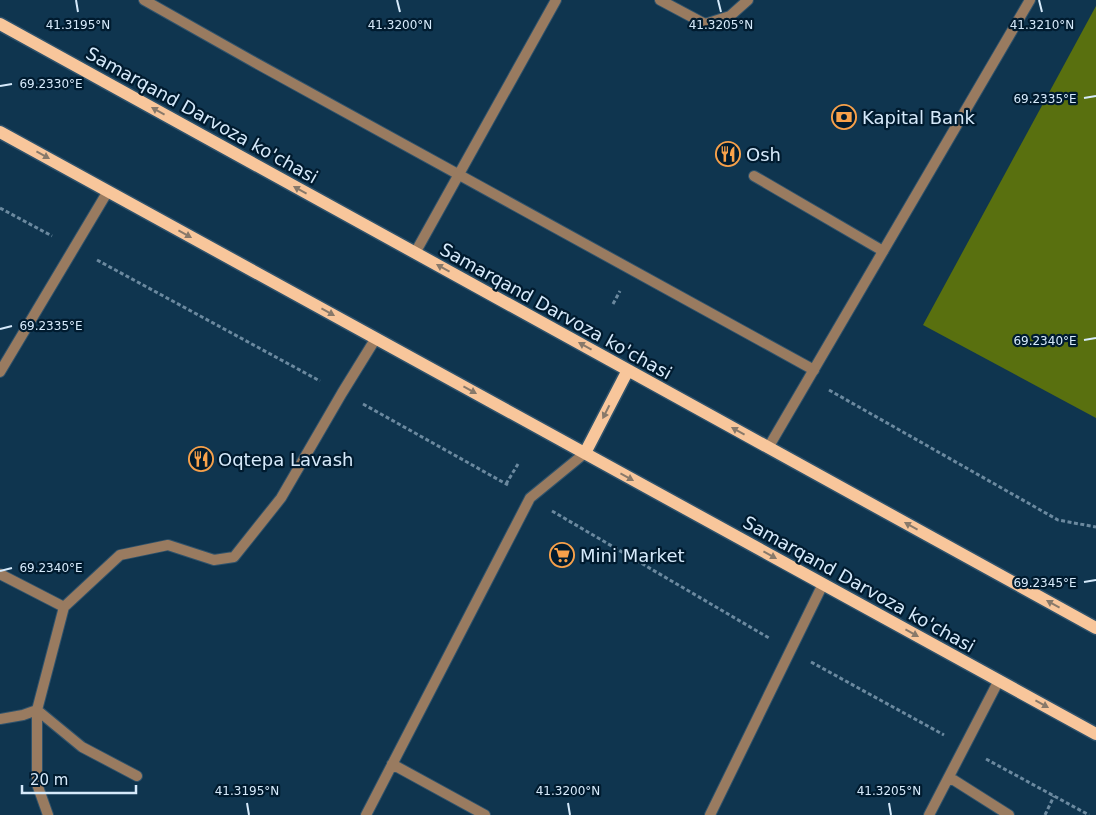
<svg xmlns="http://www.w3.org/2000/svg" width="1096" height="815" viewBox="0 0 1096 815" font-family="'DejaVu Sans',sans-serif">
	<style>
		.forest { fill: #59700f }
		.lines { fill: none; stroke-linecap: round; stroke-linejoin: round }
		.lane-casing { stroke: #2f526b; stroke-width: 12 }
		.street-casing { stroke: #2f526b; stroke-width: 12 }
		.primary-casing { stroke: #2f526b; stroke-width: 15 }
		.path { stroke: #6b899f; stroke-width: 3; stroke-dasharray: 4 2.5; stroke-linecap: butt }
		.lane { stroke: #997b60; stroke-width: 10 }
		.street { stroke: #997b60; stroke-width: 10 }
		.primary { stroke: #f8c69b; stroke-width: 12 }
		.oneway { fill: #88796a }
		.ticks { fill: none; stroke: #d6eafb; stroke-width: 2 }
		.labels { text-anchor: middle; dominant-baseline: central; stroke-width: 4.5; stroke-linejoin: round; paint-order: stroke }
		.street-label { font-size: 18px; fill: #d6eafb; stroke: #001b2f }
		.poi-label { font-size: 18px; fill: #d6eafb; stroke: #001b2f; text-anchor: start }
		.ticks-label { font-size: 12px; text-anchor: middle; fill: #d6eafb; stroke: #001b2f; stroke-width: 4.5; stroke-linejoin: round; paint-order: stroke }
	</style>
	<rect width="100%" height="100%" fill="#0f354f"/>
	<path class="forest" d="M 1096,6 L 1096,418 L 923,325 Z"/>
	<g class="lines">
		<defs>
			<path id="lane" d="M 144,0 L 254,62 L 814,370
				M 660,0 L 705,24 L 730,16 L 748,0
				M 754,176 L 883,251
				M 415,253 L 556,0
				M 0,574 L 64,607
				M 37,710 L 82,747 L 137,776
				M 0,719 L 23,715 L 37,710
				M 392,764 L 485,815
				M 949,777 L 1009,815
				M 48,815 L 37,784 L 37,710 L 64,607 L 120,555 L 168,545 L 214,560 L 234,557 L 281,498 L 342,393 L 376,338
				M 366,815 L 530,498 L 585,453
				M 710,815 L 823,584
				M 929,815 L 999,680"/>
			<path id="street" d="M 0,372 L 108,191
				M 768,448 L 1030,0"/>
			<path id="primary" d="M 0,24 L 1096,628
				M 0,132 L 1096,734
				M 585,453 L 628,370"/>
		</defs>
		<use href="#lane" class="lane-casing"/>
		<use href="#street" class="street-casing"/>
		<use href="#primary" class="primary-casing"/>
		<path class="path" d="M 0,208 L 52,236
			M 97,260 L 320,381
			M 613,304 L 620,291
			M 829,390 L 1058,520 L 1096,527
			M 363,404 L 508,485
			M 506,484 L 518,464
			M 552,511 L 769,638
			M 811,662 L 944,735
			M 986,759 L 1089,815
			M 1045,815 L 1054,796"/>
		<use href="#lane" class="lane"/>
		<use href="#street" class="street"/>
		<use href="#primary" class="primary"/>
	</g>
	<defs><path id="oneway-solid" d="M-6-.8H1V-3.2L6.5 0L1 3.2V.8H-6Z" transform="scale(1.25)"/></defs>
	<g class="oneway">
		<use href="#oneway-solid" transform="translate(158 111) rotate(-151)"/>
		<use href="#oneway-solid" transform="translate(43 155) rotate(29)"/>
		<use href="#oneway-solid" transform="translate(300 190) rotate(-151)"/>
		<use href="#oneway-solid" transform="translate(185 234) rotate(29)"/>
		<use href="#oneway-solid" transform="translate(443 268) rotate(-151)"/>
		<use href="#oneway-solid" transform="translate(328 312) rotate(29)"/>
		<use href="#oneway-solid" transform="translate(585 346) rotate(-151)"/>
		<use href="#oneway-solid" transform="translate(470 390) rotate(29)"/>
		<use href="#oneway-solid" transform="translate(606 412) rotate(117)"/>
		<use href="#oneway-solid" transform="translate(738 431) rotate(-151)"/>
		<use href="#oneway-solid" transform="translate(627 477) rotate(29)"/>
		<use href="#oneway-solid" transform="translate(911 526) rotate(-151)"/>
		<use href="#oneway-solid" transform="translate(770 555) rotate(29)"/>
		<use href="#oneway-solid" transform="translate(1053 604) rotate(-151)"/>
		<use href="#oneway-solid" transform="translate(912 633) rotate(29)"/>
		<use href="#oneway-solid" transform="translate(1042 704) rotate(29)"/>
	</g>
	<path class="ticks" d="M 76,0 L 78,12M 397,0 L 400,12M 718,0 L 721,12M 1039,0 L 1042,12M 0,86 L 12,84M 1084,98 L 1096,96M 0,329 L 12,326M 1084,340 L 1096,338M 0,571 L 12,568M 1084,582 L 1096,580M 247,803 L 249,815M 568,803 L 570,815M 889,803 L 891,815"/>
	<defs>
		<symbol id="bank-ring" viewBox="-11 -11 22 22"><circle r="9.5" fill="#001b2f" stroke="#f8a14a" stroke-width="1.5"/><path d="M-6-4H6V4H-6ZM0-2.3a2.3 2.3 0 1 0 0 4.6a2.3 2.3 0 1 0 0-4.6Z" fill="#f8a14a"/></symbol>
		<symbol id="restaurant-ring" viewBox="-11 -11 22 22"><circle r="9.5" fill="#001b2f" stroke="#f8a14a" stroke-width="1.5"/><path d="M-5-6h1v4h1v-4h1v4h1v-4h1v5L-1.5 .5V6h-2V.5L-5-1ZM5-6V6H3V1.5H1.5Q1.5-4 5-6Z" fill="#f8a14a"/></symbol>
		<symbol id="supermarket-ring" viewBox="-11 -11 22 22"><circle r="9.5" fill="#001b2f" stroke="#f8a14a" stroke-width="1.5"/><path d="M-6-5.5h2.5l.6 2H6L4.5 2H-2.5L-4.4-4H-6ZM-1.5 3.2a1.3 1.3 0 1 0 .1 0ZM3 3.2a1.3 1.3 0 1 0 .1 0Z" fill="#f8a14a"/></symbol>
	</defs>
	<g fill-rule="evenodd">
		<use href="#bank-ring" x="830" y="103" width="28" height="28"/>
		<use href="#restaurant-ring" x="714" y="140" width="28" height="28"/>
		<use href="#restaurant-ring" x="187" y="445" width="28" height="28"/>
		<use href="#supermarket-ring" x="548" y="541" width="28" height="28"/>
	</g>
	<g class="labels">
		<g class="street-label">
			<text transform="translate(202 115) rotate(29)">Samarqand Darvoza ko'chasi</text>
			<text transform="translate(556 311) rotate(29)">Samarqand Darvoza ko'chasi</text>
			<text transform="translate(859 584) rotate(29)">Samarqand Darvoza ko'chasi</text>
		</g>
		<g class="poi-label">
			<text x="862" y="117">Kapital Bank</text>
			<text x="746" y="154">Osh</text>
			<text x="218" y="459">Oqtepa Lavash</text>
			<text x="580" y="555">Mini Market</text>
		</g>
	</g>
	<g class="ticks-label">
		<text x="78" y="29">41.3195°N</text>
		<text x="400" y="29">41.3200°N</text>
		<text x="721" y="29">41.3205°N</text>
		<text x="1042" y="29">41.3210°N</text>
		<text x="51" y="88">69.2330°E</text>
		<text x="1045" y="103">69.2335°E</text>
		<text x="51" y="330">69.2335°E</text>
		<text x="1045" y="345">69.2340°E</text>
		<text x="51" y="572">69.2340°E</text>
		<text x="1045" y="587">69.2345°E</text>
		<text x="247" y="795">41.3195°N</text>
		<text x="568" y="795">41.3200°N</text>
		<text x="889" y="795">41.3205°N</text>
	</g>
	<path d="M22 785v8h114v-8" fill="none" stroke="#d6eafb" stroke-width="2.5"/>
	<text x="30" y="785" font-size="15" fill="#d6eafb" stroke="#001b2f" stroke-width="4" paint-order="stroke">20 m</text>
</svg>
